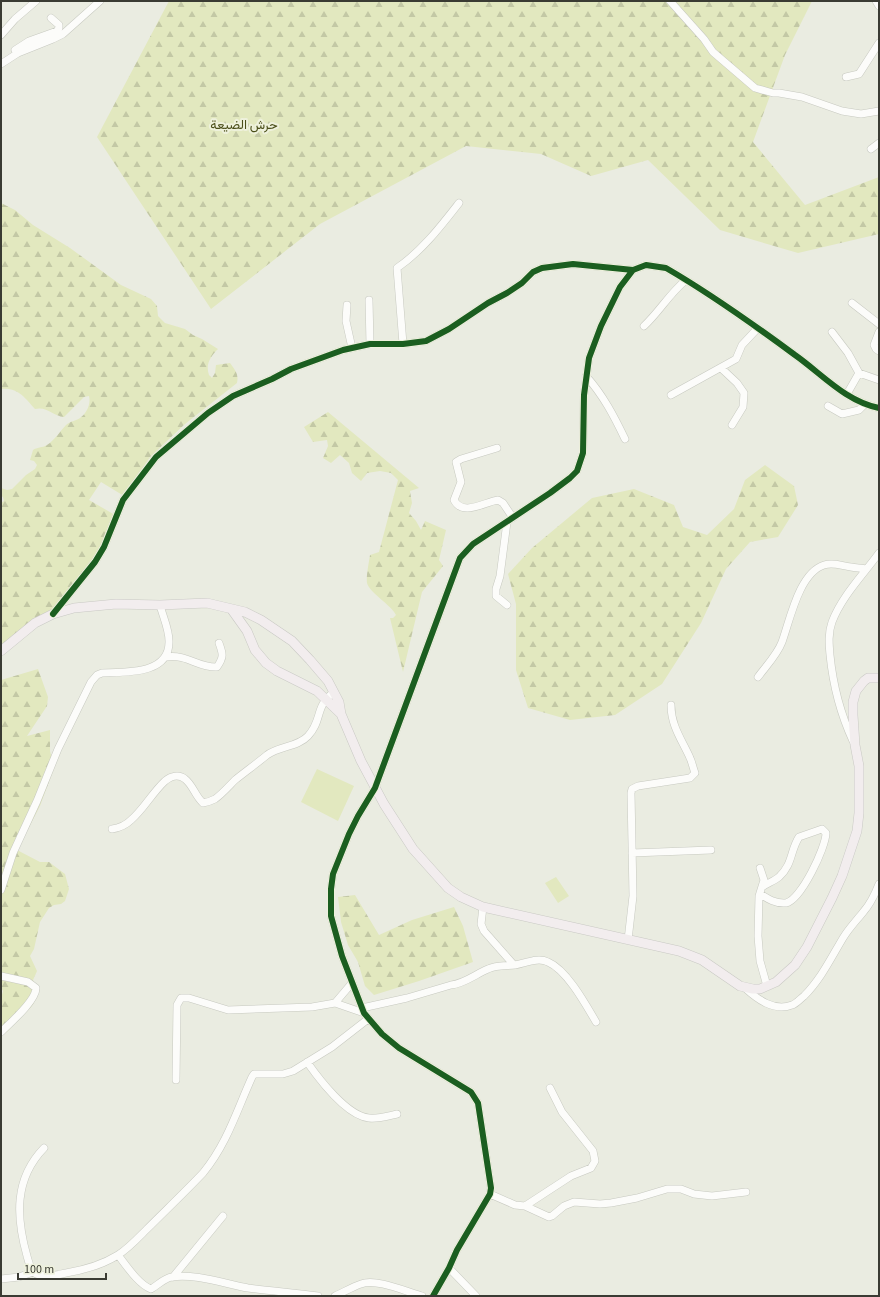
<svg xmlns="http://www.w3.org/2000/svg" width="880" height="1297" viewBox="0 0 880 1297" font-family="'Source Sans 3',Vazirmatn,sans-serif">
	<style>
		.forest { fill: url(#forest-firs) }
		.park { fill: #e2e8bf }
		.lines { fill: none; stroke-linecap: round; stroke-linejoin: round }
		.minor-casing { stroke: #c7c9c0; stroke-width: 8 }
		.major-casing { stroke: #c9c9c4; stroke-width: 10 }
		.minor { stroke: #fcfcfa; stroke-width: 7 }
		.major { stroke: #f2edee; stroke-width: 9 }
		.cycleway-casing { stroke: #eef1dc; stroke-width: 8 }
		.cycleway { stroke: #1b5e20; stroke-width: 6 }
		.labels { text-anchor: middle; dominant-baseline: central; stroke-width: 4; stroke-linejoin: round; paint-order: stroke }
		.park-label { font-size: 13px; fill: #4b4f1a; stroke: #eef1dc }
	</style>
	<defs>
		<pattern id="forest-firs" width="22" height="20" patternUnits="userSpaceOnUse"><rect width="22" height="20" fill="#e2e8bf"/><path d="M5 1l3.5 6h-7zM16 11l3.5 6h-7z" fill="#c3c8a5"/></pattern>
	</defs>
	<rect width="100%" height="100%" fill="#eaece1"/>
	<path class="forest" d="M 169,1 L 812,1 L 785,55 L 753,142 L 805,205 L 879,177 L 879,234 L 798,253 L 720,230 L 648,160 L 591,176 L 541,154 L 466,146 L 320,224 L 211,309 L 97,137 Z
		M 1,203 L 15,210 L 33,225 L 70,248 L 121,285 L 151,299 L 157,306 L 158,316 L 165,323 L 185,329 L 193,335 L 202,339 L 218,349 C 211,356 205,364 209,375 L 212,378 L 215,373 L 216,365 L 230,363 C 235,370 239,374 237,383 L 185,424 L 150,457 L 124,496 L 101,482 L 89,500 L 115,515 L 94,561 L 55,609 L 1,651 L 1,503 L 4,501 L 3,497 L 1,496 L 1,488 L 7,490 L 12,489 L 26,475 L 35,469 L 37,465 L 34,461 L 30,460 L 33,450 C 37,447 42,448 47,445 C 55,440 60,431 66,425 C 70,421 76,421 80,418 C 87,413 91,404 89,396 L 84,397 L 64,417 C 53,416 47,406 35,409 C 25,398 18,387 1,389 Z
		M 328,412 L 419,488 L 410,491 L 412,503 L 409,513 L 416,521 L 421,530 L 425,521 L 446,530 L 439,560 L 443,566 L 422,592 L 403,672 L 390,618 L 393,618 L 396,615 C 391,605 369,592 367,583 C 366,576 369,562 370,555 L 379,552 L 398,480 L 391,473 L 380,471 L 367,473 L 361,481 L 352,473 L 349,463 L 340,455 L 331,463 L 323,458 L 328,446 L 327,440 L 313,442 L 304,427 Z
		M 765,465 L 794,486 L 798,505 L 778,537 L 750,542 L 726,569 L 701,623 L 662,684 L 615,715 L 570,720 L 528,708 L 516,670 L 516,604 L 508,574 L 532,548 L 592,498 L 634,489 L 674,505 L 683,527 L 707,535 L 734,509 L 745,480 Z
		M 38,669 L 48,697 L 47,706 L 27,736 L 50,730 L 50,751 L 54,768 L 40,806 L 17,850 L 40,862 L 49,862 L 65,874 L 69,889 L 65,901 L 61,904 L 54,905 L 49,908 L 40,922 L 34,949 L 30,956 L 37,971 L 33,980 C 44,1001 28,1010 15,1022 C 11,1027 10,1030 4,1034 L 1,1032 L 1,998 L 3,991 L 1,988 L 1,680 Z
		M 355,895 L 379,935 L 412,920 L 454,907 L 463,926 L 473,962 L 419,981 L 374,995 L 365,986 L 358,962 L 348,945 L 341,922 L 338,897 Z"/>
	<path class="park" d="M 317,769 L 354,786 L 338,821 L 301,802 Z
		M 556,877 L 569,896 L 558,903 L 545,883 Z"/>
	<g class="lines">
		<defs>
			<path id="minor" d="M 670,1 L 704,39 L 713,52 L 755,88 L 773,93 L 779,93 L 802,97 L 842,111 L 861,114 L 879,111
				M 876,1 L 879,6
				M 1,35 L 15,19 L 36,1
				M 15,50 L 29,41 L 57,31 L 59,28 L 59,25 L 51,18
				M 1,64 L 18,53 L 53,39 L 63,34 L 100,1
				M 846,77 L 859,74 L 879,43
				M 871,149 L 879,143
				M 369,300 L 370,344
				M 852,303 L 879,324
				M 347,305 L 346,321 L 352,348
				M 644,326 C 660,311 669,294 686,280
				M 832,332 L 848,353 L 859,373 L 847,394
				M 879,332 L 874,345 L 876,349 L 879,351
				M 403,344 L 397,268 C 422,251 441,226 459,203
				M 721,368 L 737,383 L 744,393 L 743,407 L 732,425
				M 859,373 L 879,380
				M 586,376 C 603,395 614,416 625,439
				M 671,395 L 736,359 L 742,345 L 757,329
				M 828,406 L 842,414 L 859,410 L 864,405
				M 497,448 L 461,459 L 456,462 L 461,482 L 454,500 C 463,517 484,502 498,500 L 503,503 L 513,518
				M 507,522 L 500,576 L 496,589 L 496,596 L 507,605
				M 53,614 L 95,562 L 104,547 L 123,500 L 156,457 L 208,413 L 233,396 L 272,379 L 291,369 L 343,350 L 370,344 L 403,344 L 426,341 L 449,329 L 488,303 L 507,293 L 522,283 L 533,272 L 542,268 L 573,264 L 633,270
				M 166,657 C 188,654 198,668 217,667 C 224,657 223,654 219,643
				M 758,677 C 766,666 777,655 782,642 C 790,620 799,573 824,565 C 834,562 841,566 851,567 C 856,568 861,568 866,569
				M 853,741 C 840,713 833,685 830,655 C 829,644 828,633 832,622 C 842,596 863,575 879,553
				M 112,829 C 119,828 125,826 131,820 C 144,809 152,793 165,781 C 171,776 179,774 185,779 C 193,785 195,796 203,803 C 208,802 211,801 215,799 C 222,794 229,786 235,780 C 245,772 256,764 267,755 C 279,746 298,747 308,736 C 323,720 314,707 334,692
				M 632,853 L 711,850
				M 760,868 L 764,880 L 759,896 L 758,936 L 760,961 L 767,986
				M 1,890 L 13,853 L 37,801 L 58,749 L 91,682 L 97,675 L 102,673 C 125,672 170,675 169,641 C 169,629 163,617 160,605
				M 760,894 C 768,899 776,904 786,903 C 801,900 826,847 826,833 L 822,829 L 799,837 C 790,851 793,864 779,877 C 774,881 768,883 762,887
				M 483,907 L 481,924 L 484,931 L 514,965
				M 628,940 L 633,896 L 631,793 L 632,789 L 638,786 L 690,778 L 695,773 C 693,768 692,762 690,758 C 682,740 671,726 671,705
				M 1,976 L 28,982 L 36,988 C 36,1001 10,1023 1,1032
				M 745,988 C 757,999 774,1012 792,1005 C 796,1004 800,999 804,996 C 821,979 831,958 843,938 C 849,928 857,920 864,911 C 871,903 875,894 879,884
				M 335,1003 L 352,983
				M 362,1008 L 407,998 L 451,985 C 464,984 476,974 488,969 C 496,965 506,966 515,965 C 526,963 538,957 548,962 C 567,970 586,1005 596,1022
				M 307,1062 C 319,1079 347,1116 369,1118 C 378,1119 388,1116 397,1114
				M 176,1080 L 177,1005 L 181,998 L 189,998 L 228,1010 L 312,1007 L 335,1003 L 364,1013
				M 44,1148 C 14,1179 16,1217 27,1256 C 29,1263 31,1274 39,1275 C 48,1277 57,1275 66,1273 C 84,1270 102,1265 118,1255 C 129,1248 138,1238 147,1229 C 166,1210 185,1192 203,1173 C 227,1144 237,1110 252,1077 L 254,1074 L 283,1074 L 293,1071 L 332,1047 L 368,1019
				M 490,1194 L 515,1205 L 525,1206 L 549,1217 L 552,1216 L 564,1206 L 574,1202 L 600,1204 L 611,1203 L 637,1198 L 667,1189 L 681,1189 L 694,1194 L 712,1196 L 746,1192
				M 525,1206 L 571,1176 L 591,1168 L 595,1161 L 593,1151 L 562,1112 L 550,1088
				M 118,1255 C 126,1265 138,1284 151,1289 C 158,1285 164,1278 172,1277 C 193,1273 226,1284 248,1288 C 271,1291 295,1293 318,1296
				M 449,1268 L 476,1296
				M 173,1277 L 223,1216
				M 1,1279 L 19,1277 L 33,1272
				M 335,1296 C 344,1292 352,1287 361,1284 C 376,1278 407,1292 422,1296
				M 433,1296 L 449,1268 L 457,1250 L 490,1194 L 491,1188 L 478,1103 L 471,1092 L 399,1048 L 382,1034 L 364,1013 L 342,956 L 331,916 L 331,889 L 333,874 L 349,834 L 358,816 L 375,788 L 460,558 L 473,544 L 550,493 L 570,478 L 577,471 L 583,453 L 584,395 L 589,358 L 601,326 L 620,287 L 633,270 L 646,265 L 666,268 C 711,294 753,324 795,355 C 822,374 845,401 879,408"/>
			<path id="major" d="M 232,610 L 247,631 L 255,650 L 266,663 L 277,671 L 317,691 L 341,714
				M 1,651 L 35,623 L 53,614 L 74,608 L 116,604 L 160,605 L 207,603 L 245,612 L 261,620 L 292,641 L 310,660 L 328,681 L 339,702 L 341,714 L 361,761 L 384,804 L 413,849 L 448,888 L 461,897 L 483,907 L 679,951 L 702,960 L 740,986 L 753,989 L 760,989 L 776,982 L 795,965 L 807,947 L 832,898 L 842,876 L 857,831 L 859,813 L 859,766 L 855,745 L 853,715 L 853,702 L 856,691 L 864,681 L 868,678 L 879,678"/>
		</defs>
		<use href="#minor" class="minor-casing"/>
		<use href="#major" class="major-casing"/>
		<use href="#minor" class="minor"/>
		<use href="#major" class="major"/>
		<defs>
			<path id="cycleway" d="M 53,614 L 95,562 L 104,547 L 123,500 L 156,457 L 208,413 L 233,396 L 272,379 L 291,369 L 343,350 L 370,344 L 403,344 L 426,341 L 449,329 L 488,303 L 507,293 L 522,283 L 533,272 L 542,268 L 573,264 L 633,270
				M 433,1296 L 449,1268 L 457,1250 L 490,1194 L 491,1188 L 478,1103 L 471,1092 L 399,1048 L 382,1034 L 364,1013 L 342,956 L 331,916 L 331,889 L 333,874 L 349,834 L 358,816 L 375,788 L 460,558 L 473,544 L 550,493 L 570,478 L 577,471 L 583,453 L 584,395 L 589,358 L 601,326 L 620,287 L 633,270 L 646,265 L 666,268 C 711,294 753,324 795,355 C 822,374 845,401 879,408"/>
		</defs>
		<use href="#cycleway" class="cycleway-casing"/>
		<use href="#cycleway" class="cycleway"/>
	</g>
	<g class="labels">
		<g class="park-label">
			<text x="244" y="125">حرش الضيعة</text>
		</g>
	</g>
	<rect width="880" height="1297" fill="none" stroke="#3a3b33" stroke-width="4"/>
	<path d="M18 1273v6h88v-6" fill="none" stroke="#3a3b33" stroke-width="2"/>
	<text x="24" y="1273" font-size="12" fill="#3a3b33" stroke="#eef1dc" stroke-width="3" paint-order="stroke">100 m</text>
</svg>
